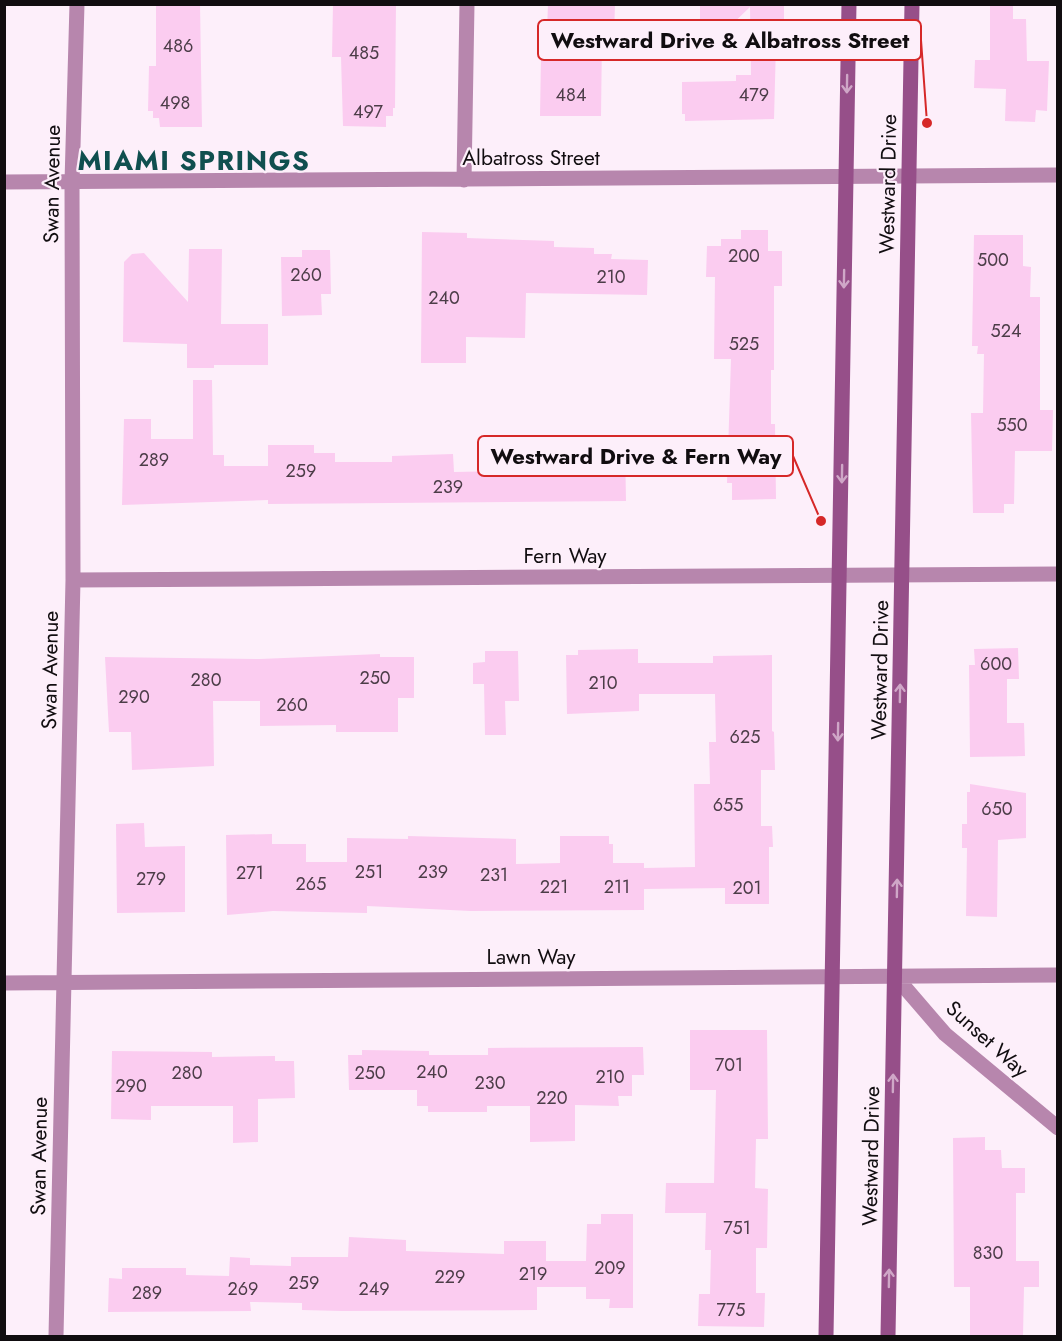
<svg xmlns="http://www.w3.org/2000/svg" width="1062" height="1341" viewBox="0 0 1062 1341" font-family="Jost,sans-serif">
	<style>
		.building { fill: #fbccf0 }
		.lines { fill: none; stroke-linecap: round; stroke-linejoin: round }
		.street { stroke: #b786ad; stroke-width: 15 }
		.secondary { stroke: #964f89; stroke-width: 15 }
		.oneway { stroke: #cfa7c7 }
		.labels { text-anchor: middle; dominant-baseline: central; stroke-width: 4.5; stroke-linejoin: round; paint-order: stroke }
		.number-label { font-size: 18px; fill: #4c3d48 }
		.street-label { font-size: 21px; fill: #110d10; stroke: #fdeffa }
		.district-label { font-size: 27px; font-weight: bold; letter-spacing: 1.5px; fill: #104f4f; stroke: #fdeffa }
		.leader { fill: none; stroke: #d62828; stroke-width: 2 }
		.callout-dot { fill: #d62828; stroke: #fdeffa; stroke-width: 2 }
		.callout { fill: #fdeffa; stroke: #d62828; stroke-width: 2 }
		.callout-label { font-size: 22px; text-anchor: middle; font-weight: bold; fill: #110d10 }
	</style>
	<rect width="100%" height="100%" fill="#fdeffa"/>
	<path class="building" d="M 156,4 L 200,4 L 202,127 L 160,127 L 159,118 L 153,118 L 153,111 L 148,111 L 149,66 L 156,66 Z
		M 333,4 L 396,4 L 395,108 L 393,108 L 393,116 L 386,116 L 386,127 L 343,126 L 341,57 L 332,57 Z
		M 548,4 L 615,4 L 614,37 L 602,37 L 601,116 L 540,116 L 541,57 L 546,57 Z
		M 700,4 L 784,4 L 784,44 L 776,44 L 774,119 L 685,121 L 685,114 L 682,114 L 682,82 L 736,81 L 736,75 L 751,75 L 750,7 L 722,34 L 700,34 Z
		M 990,4 L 1013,4 L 1013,19 L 1026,19 L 1027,61 L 1049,61 L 1047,111 L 1036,110 L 1035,122 L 1005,121 L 1006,89 L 974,88 L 975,60 L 990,60 Z
		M 741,230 L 768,230 L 768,251 L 782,251 L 782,286 L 774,286 L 774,370 L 771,370 L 771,424 L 775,424 L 776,499 L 732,500 L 732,483 L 727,483 L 731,359 L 714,359 L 715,277 L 706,277 L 707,246 L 721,246 L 721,239 L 741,239 Z
		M 422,232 L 467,233 L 467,238 L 554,241 L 554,247 L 594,248 L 594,254 L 612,254 L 611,259 L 648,260 L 647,295 L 526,293 L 525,338 L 466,337 L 466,363 L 421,363 Z
		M 974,235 L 1023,235 L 1023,266 L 1031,267 L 1030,297 L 1040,297 L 1040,410 L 1053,410 L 1052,451 L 1015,451 L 1014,504 L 1004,504 L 1004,513 L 973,513 L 971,413 L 983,413 L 984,354 L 977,354 L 978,346 L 972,346 Z
		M 189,249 L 222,249 L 221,324 L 268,324 L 268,365 L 214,365 L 214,368 L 187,368 L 187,344 L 123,342 L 124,262 L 132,254 L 144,253 L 188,302 Z
		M 302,250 L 330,250 L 331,294 L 321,294 L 322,315 L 282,316 L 281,257 L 302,257 Z
		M 193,380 L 212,380 L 213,455 L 224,455 L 224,466 L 268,466 L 268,445 L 314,445 L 314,453 L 335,453 L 335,462 L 392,462 L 392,456 L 453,454 L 454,472 L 504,471 L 504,465 L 530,465 L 530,451 L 625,446 L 626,501 L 268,504 L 268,500 L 122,505 L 124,419 L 151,419 L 151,439 L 193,439 Z
		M 1018,648 L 1019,679 L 1007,679 L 1007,723 L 1024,723 L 1025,756 L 970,757 L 969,665 L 975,665 L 974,649 Z
		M 638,649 L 638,663 L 713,663 L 713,656 L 772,655 L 772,731 L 774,732 L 775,770 L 761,770 L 761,826 L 772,826 L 773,847 L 769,847 L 769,904 L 725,904 L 725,888 L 644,889 L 644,910 L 471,911 L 367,906 L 367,913 L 273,911 L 227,915 L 226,835 L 272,834 L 272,844 L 306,844 L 306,862 L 347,862 L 347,838 L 408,839 L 408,836 L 516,839 L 516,864 L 560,863 L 560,836 L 609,836 L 609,844 L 613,844 L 613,863 L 644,863 L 644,868 L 695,867 L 694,784 L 710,784 L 709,742 L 716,742 L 715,694 L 639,694 L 639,711 L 567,714 L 566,655 L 578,655 L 578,650 Z
		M 485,651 L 518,651 L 519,701 L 505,701 L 506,735 L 485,735 L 484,684 L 473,684 L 473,663 L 485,662 Z
		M 380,654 L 380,657 L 414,657 L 414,698 L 398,698 L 398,732 L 336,732 L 336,725 L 260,726 L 260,701 L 213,701 L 214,766 L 132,770 L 131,732 L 109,732 L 105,657 L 260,659 Z
		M 970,784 L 1026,793 L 1026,838 L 998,840 L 997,917 L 966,916 L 967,848 L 962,848 L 962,824 L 967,824 L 967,792 L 970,792 Z
		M 144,823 L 145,847 L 185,846 L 185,912 L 117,913 L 116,824 Z
		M 690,1030 L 767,1030 L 768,1139 L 756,1139 L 755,1188 L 768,1189 L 767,1248 L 756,1248 L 756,1293 L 765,1293 L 764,1327 L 698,1326 L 699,1294 L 710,1294 L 711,1250 L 705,1250 L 706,1213 L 665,1213 L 666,1183 L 714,1183 L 716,1090 L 690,1090 Z
		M 643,1047 L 644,1075 L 632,1075 L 632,1096 L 618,1096 L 619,1106 L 575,1105 L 575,1141 L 530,1142 L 530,1106 L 487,1106 L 487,1112 L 428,1112 L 428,1106 L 417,1106 L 417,1090 L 349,1090 L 348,1055 L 362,1055 L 362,1050 L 429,1051 L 429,1055 L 488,1055 L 488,1048 Z
		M 112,1051 L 212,1052 L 212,1057 L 275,1056 L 275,1061 L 294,1061 L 295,1098 L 258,1099 L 258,1142 L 233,1143 L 233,1106 L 151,1106 L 151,1120 L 111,1119 Z
		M 985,1137 L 985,1150 L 1001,1150 L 1002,1168 L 1025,1168 L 1025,1193 L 1016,1193 L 1016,1261 L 1039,1261 L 1039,1287 L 1024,1287 L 1023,1336 L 970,1336 L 970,1287 L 954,1287 L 953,1138 Z
		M 601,1214 L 633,1214 L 633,1308 L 609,1308 L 610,1299 L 586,1299 L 586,1287 L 537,1287 L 537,1310 L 342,1311 L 302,1310 L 302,1303 L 250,1302 L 251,1311 L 108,1312 L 109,1278 L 122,1279 L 122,1268 L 186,1268 L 186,1275 L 229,1276 L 230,1257 L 250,1258 L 250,1265 L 291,1266 L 291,1257 L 348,1257 L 349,1237 L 406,1240 L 406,1251 L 504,1254 L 504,1241 L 546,1241 L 546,1261 L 586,1261 L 587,1224 L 601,1224 Z"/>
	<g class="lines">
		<path class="street" d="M 464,180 L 467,4
			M 4,182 L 1058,175
			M 73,580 L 1058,574
			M 895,976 L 945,1034 L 1058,1128
			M 4,983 L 1058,975
			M 56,1336 L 73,580 L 72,182 L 77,4"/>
		<path class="secondary" d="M 826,1336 L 849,4
			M 888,1336 L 912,4"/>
	</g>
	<defs><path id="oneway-shaft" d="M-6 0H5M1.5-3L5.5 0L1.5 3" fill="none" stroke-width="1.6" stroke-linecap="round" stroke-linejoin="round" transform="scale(1.5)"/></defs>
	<g class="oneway">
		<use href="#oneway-shaft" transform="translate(847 84) rotate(91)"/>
		<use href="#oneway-shaft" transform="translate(844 279) rotate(91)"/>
		<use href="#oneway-shaft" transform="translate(842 474) rotate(91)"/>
		<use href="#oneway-shaft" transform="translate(900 693) rotate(-89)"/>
		<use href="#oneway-shaft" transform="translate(838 732) rotate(91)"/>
		<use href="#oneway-shaft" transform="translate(897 888) rotate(-89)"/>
		<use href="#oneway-shaft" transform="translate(893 1083) rotate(-89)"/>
		<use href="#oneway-shaft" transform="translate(889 1278) rotate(-89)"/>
	</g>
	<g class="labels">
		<g class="number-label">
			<text x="178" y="46">486</text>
			<text x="364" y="53">485</text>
			<text x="571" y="95">484</text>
			<text x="754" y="95">479</text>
			<text x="175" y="103">498</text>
			<text x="368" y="112">497</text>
			<text x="744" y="256">200</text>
			<text x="993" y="260">500</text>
			<text x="306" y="275">260</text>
			<text x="611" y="277">210</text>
			<text x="444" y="298">240</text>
			<text x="1006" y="331">524</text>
			<text x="744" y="344">525</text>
			<text x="1012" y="425">550</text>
			<text x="154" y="460">289</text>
			<text x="301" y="471">259</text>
			<text x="448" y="487">239</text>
			<text x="996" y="664">600</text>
			<text x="375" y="678">250</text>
			<text x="206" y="680">280</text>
			<text x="603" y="683">210</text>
			<text x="134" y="697">290</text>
			<text x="292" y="705">260</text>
			<text x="745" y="737">625</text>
			<text x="728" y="805">655</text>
			<text x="997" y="809">650</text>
			<text x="369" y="872">251</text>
			<text x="433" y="872">239</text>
			<text x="250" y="873">271</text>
			<text x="494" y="875">231</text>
			<text x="151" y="879">279</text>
			<text x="311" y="884">265</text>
			<text x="554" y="887">221</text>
			<text x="617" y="887">211</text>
			<text x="747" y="888">201</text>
			<text x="729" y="1065">701</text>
			<text x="432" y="1072">240</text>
			<text x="187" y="1073">280</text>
			<text x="370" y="1073">250</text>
			<text x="610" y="1077">210</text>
			<text x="490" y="1083">230</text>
			<text x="131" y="1086">290</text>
			<text x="552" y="1098">220</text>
			<text x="737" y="1228">751</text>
			<text x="988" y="1253">830</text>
			<text x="610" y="1268">209</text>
			<text x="533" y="1274">219</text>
			<text x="450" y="1277">229</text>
			<text x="304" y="1283">259</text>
			<text x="243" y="1289">269</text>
			<text x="374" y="1289">249</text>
			<text x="147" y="1293">289</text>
			<text x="731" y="1310">775</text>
		</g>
		<g class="street-label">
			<text x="531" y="158">Albatross Street</text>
			<text transform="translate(52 184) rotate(-89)">Swan Avenue</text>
			<text transform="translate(888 184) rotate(-89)">Westward Drive</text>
			<text x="565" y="556">Fern Way</text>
			<text transform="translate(50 670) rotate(-89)">Swan Avenue</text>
			<text transform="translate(880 670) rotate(-89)">Westward Drive</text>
			<text x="531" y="957">Lawn Way</text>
			<text transform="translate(987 1039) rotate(42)">Sunset Way</text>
			<text transform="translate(39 1156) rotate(-89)">Swan Avenue</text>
			<text transform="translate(871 1156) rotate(-89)">Westward Drive</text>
		</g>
		<g class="district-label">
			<text x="194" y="160">MIAMI SPRINGS</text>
		</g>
	</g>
	<path class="leader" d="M927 123L921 40M821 521L793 456"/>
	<g class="callout-dot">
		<circle cx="927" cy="123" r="6"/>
		<circle cx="821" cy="521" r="6"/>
	</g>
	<g class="callout">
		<rect x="538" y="20" width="383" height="40" rx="6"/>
		<rect x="478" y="436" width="315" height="40" rx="6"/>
	</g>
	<g class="callout-label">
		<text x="730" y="48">Westward Drive &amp; Albatross Street</text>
		<text x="636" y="464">Westward Drive &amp; Fern Way</text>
	</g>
	<rect width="1062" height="1341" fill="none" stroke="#110d10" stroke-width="12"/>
</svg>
